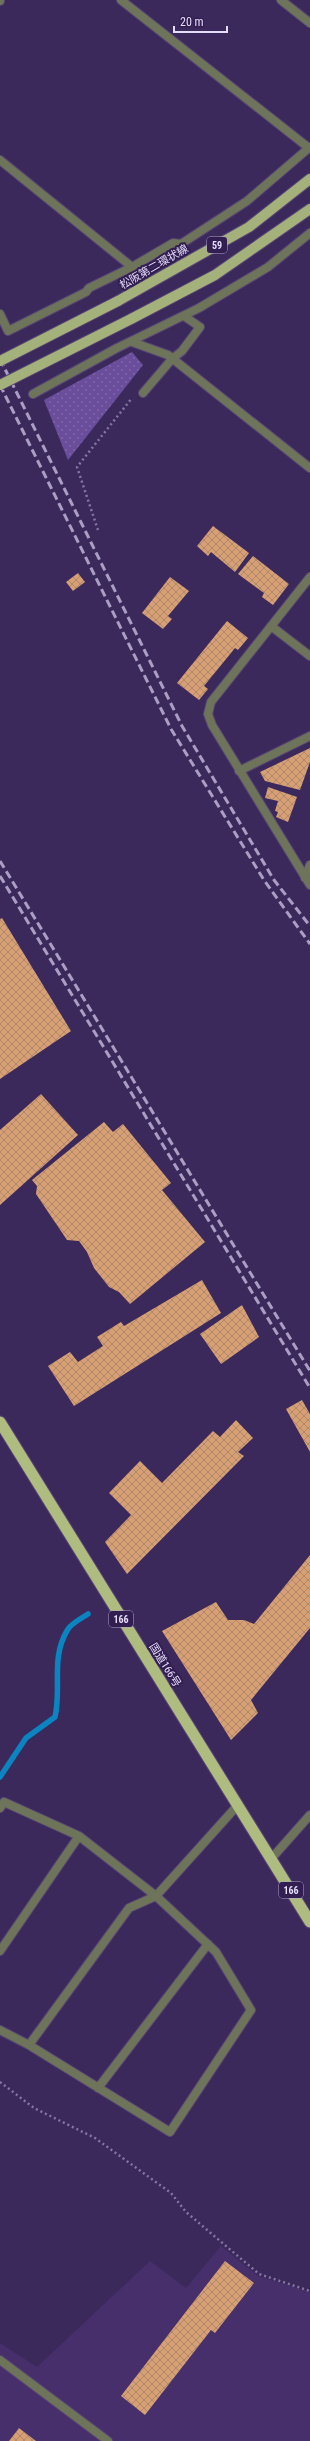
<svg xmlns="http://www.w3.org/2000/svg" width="310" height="2441" viewBox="0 0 310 2441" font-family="'Roboto Condensed','Noto Sans JP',sans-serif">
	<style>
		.built { fill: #462f6a }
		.park { fill: url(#park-dots) }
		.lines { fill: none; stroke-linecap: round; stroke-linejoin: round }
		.stream { stroke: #0a85c1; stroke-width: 5.5 }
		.building { fill: url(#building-cross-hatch) }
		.service-casing { stroke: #574575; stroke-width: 10 }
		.minor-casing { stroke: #574575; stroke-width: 10 }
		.tertiary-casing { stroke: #574575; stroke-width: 10 }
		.primary-casing { stroke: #574575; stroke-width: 12 }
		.trunk-casing { stroke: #574575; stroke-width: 13 }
		.path { stroke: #8576a1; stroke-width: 2.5; stroke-dasharray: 2 3; stroke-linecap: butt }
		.service { stroke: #6d7459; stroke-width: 8 }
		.minor { stroke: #6d7459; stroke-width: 8 }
		.tertiary { stroke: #6d7459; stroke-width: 8 }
		.primary { stroke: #a4b17a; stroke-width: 10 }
		.trunk { stroke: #aebc80; stroke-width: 11 }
		.rail { stroke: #ab9ec5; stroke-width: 3; stroke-dasharray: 8 4; stroke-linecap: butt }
		.primary-bridge-casing { stroke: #574575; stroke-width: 12; stroke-linecap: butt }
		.primary-bridge { stroke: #a4b17a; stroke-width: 10 }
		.labels { text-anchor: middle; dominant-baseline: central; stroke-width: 4; stroke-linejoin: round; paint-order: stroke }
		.shield { fill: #321e51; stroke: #afa2c8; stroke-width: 1 }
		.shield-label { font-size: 10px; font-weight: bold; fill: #e5dbfb }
		.street-label { font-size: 11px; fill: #e5dbfb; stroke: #321e51 }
	</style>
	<defs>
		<pattern id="park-dots" width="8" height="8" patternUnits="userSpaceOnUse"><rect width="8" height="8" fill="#6a4e9b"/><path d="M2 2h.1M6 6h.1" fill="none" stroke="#7f67aa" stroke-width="1.8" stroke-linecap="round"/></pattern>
		<pattern id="building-cross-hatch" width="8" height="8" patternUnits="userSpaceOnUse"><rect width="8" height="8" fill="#d79f74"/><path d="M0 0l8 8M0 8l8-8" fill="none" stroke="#b2886a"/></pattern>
	</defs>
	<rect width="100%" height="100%" fill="#3c295c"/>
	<path class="built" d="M 221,2246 L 258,2276 L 310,2292 L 310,2441 L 0,2441 L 0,2343 L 37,2367 L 150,2261 L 186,2288 Z"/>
	<path class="park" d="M 132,352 L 143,365 L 68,460 L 44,400 Z"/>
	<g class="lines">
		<path class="stream" d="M 0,1777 L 26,1738 L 55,1717 C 62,1687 50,1658 68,1629 C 72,1623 82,1618 88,1614"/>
	</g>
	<path class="building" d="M 213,526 L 249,553 L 235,572 L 211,552 L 208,556 L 197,546 Z
		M 253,556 L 289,584 L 273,605 L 262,597 L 264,593 L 238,574 Z
		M 78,573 L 85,582 L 73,591 L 66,582 Z
		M 170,577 L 189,591 L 168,616 L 172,619 L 163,629 L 142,613 Z
		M 227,621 L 248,638 L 238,650 L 235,648 L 204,686 L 208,689 L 199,700 L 177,683 Z
		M 310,748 L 310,762 L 300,790 L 265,781 L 260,772 Z
		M 268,787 L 297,797 L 288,822 L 276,817 L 278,812 L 275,811 L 278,801 L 265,798 Z
		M 2,918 L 71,1031 L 0,1079 L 0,919 Z
		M 41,1094 L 78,1135 L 0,1205 L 0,1130 Z
		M 104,1122 L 113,1132 L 123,1124 L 171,1183 L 162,1190 L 205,1242 L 130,1304 L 119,1292 L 109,1287 L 94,1268 L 87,1252 L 79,1241 L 67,1240 L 36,1194 L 37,1186 L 32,1180 Z
		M 202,1280 L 221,1313 L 74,1406 L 48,1366 L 70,1352 L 78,1362 L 103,1346 L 97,1337 L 121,1322 L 124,1326 Z
		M 242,1305 L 259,1337 L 221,1364 L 200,1334 Z
		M 302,1400 L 310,1414 L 310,1452 L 286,1409 Z
		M 236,1420 L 253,1438 L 238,1452 L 244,1456 L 127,1574 L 105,1542 L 131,1515 L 109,1493 L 140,1461 L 162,1483 L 213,1431 L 220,1437 Z
		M 310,1555 L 310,1628 L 251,1700 L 258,1713 L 231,1740 L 162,1631 L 216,1602 L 228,1620 L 244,1620 L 254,1624 Z
		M 225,2261 L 254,2283 L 215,2333 L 211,2330 L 145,2415 L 121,2396 Z
		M 19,2428 L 36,2441 L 9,2441 Z"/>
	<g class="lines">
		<defs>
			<path id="service" d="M 172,359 L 182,351 L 200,327 L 184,316"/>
			<path id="minor" d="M 121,0 L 309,148
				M 0,1 L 0,0
				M 0,160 L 132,267
				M 0,314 L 8,331 L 86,292 L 89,288 L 132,267 L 173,243 L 181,244 L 247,201 L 310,147
				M 132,342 L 168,355 L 310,468
				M 143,393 L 172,359
				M 33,394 L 117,348 L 199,308 L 268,267 L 310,233
				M 310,577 L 211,702 L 208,714 L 212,725 L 310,885
				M 271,626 L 310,656
				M 239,771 L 310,736
				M 305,878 L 310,865
				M 0,1808 L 4,1802 L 79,1836 L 156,1896 L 216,1952 L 251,2010 L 170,2132 L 29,2045 L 0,2030
				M 271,1859 L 310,1815
				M 0,1951 L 79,1836
				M 29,2045 L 129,1908 L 156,1896 L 237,1806
				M 98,2088 L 208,1944
				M 0,2360 L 108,2441"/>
			<path id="tertiary" d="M 281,0 L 310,23"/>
			<path id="primary" d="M 118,301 L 249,227 L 310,179
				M 131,319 L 215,275 L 310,209"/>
			<path id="trunk" d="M 0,1422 L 310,1922"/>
		</defs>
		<use href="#service" class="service-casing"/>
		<use href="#minor" class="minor-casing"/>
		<use href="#tertiary" class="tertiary-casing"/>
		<use href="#primary" class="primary-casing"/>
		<use href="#trunk" class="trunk-casing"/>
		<path class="path" d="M 98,530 L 77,467 L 132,398
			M 0,2082 L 34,2108 L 95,2138 L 171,2193 L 186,2212 L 259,2274 L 310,2291"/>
		<use href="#service" class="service"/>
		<use href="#minor" class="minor"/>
		<use href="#tertiary" class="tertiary"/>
		<use href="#primary" class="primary"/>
		<use href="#trunk" class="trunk"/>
		<path class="rail" d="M 0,359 L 182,726 L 274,880 L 310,926
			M 0,385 L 171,729 L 264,880 L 310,944
			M 0,861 L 310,1371
			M 0,876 L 310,1388"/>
		<defs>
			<path id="primary-bridge" d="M 0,361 L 118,301
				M 0,385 L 131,319"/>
		</defs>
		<use href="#primary-bridge" class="primary-bridge-casing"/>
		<use href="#primary-bridge" class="primary-bridge"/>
	</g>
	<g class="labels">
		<g class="shield">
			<rect x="207" y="237" width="20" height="16" rx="3"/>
			<rect x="109" y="1611" width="24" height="16" rx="3"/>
			<rect x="279" y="1882" width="24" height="16" rx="3"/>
		</g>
		<g class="shield-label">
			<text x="217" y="245">59</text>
			<text x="121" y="1619">166</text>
			<text x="291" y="1890">166</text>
		</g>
		<g class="street-label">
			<text transform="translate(154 267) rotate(-30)">松阪第二環状線</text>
			<text transform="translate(165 1665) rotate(58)">国道166号</text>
		</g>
	</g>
	<path d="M174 26v6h53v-6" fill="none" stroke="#e5dbfb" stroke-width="2"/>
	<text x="180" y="26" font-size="12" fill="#e5dbfb" stroke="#321e51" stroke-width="3" paint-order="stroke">20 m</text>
</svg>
